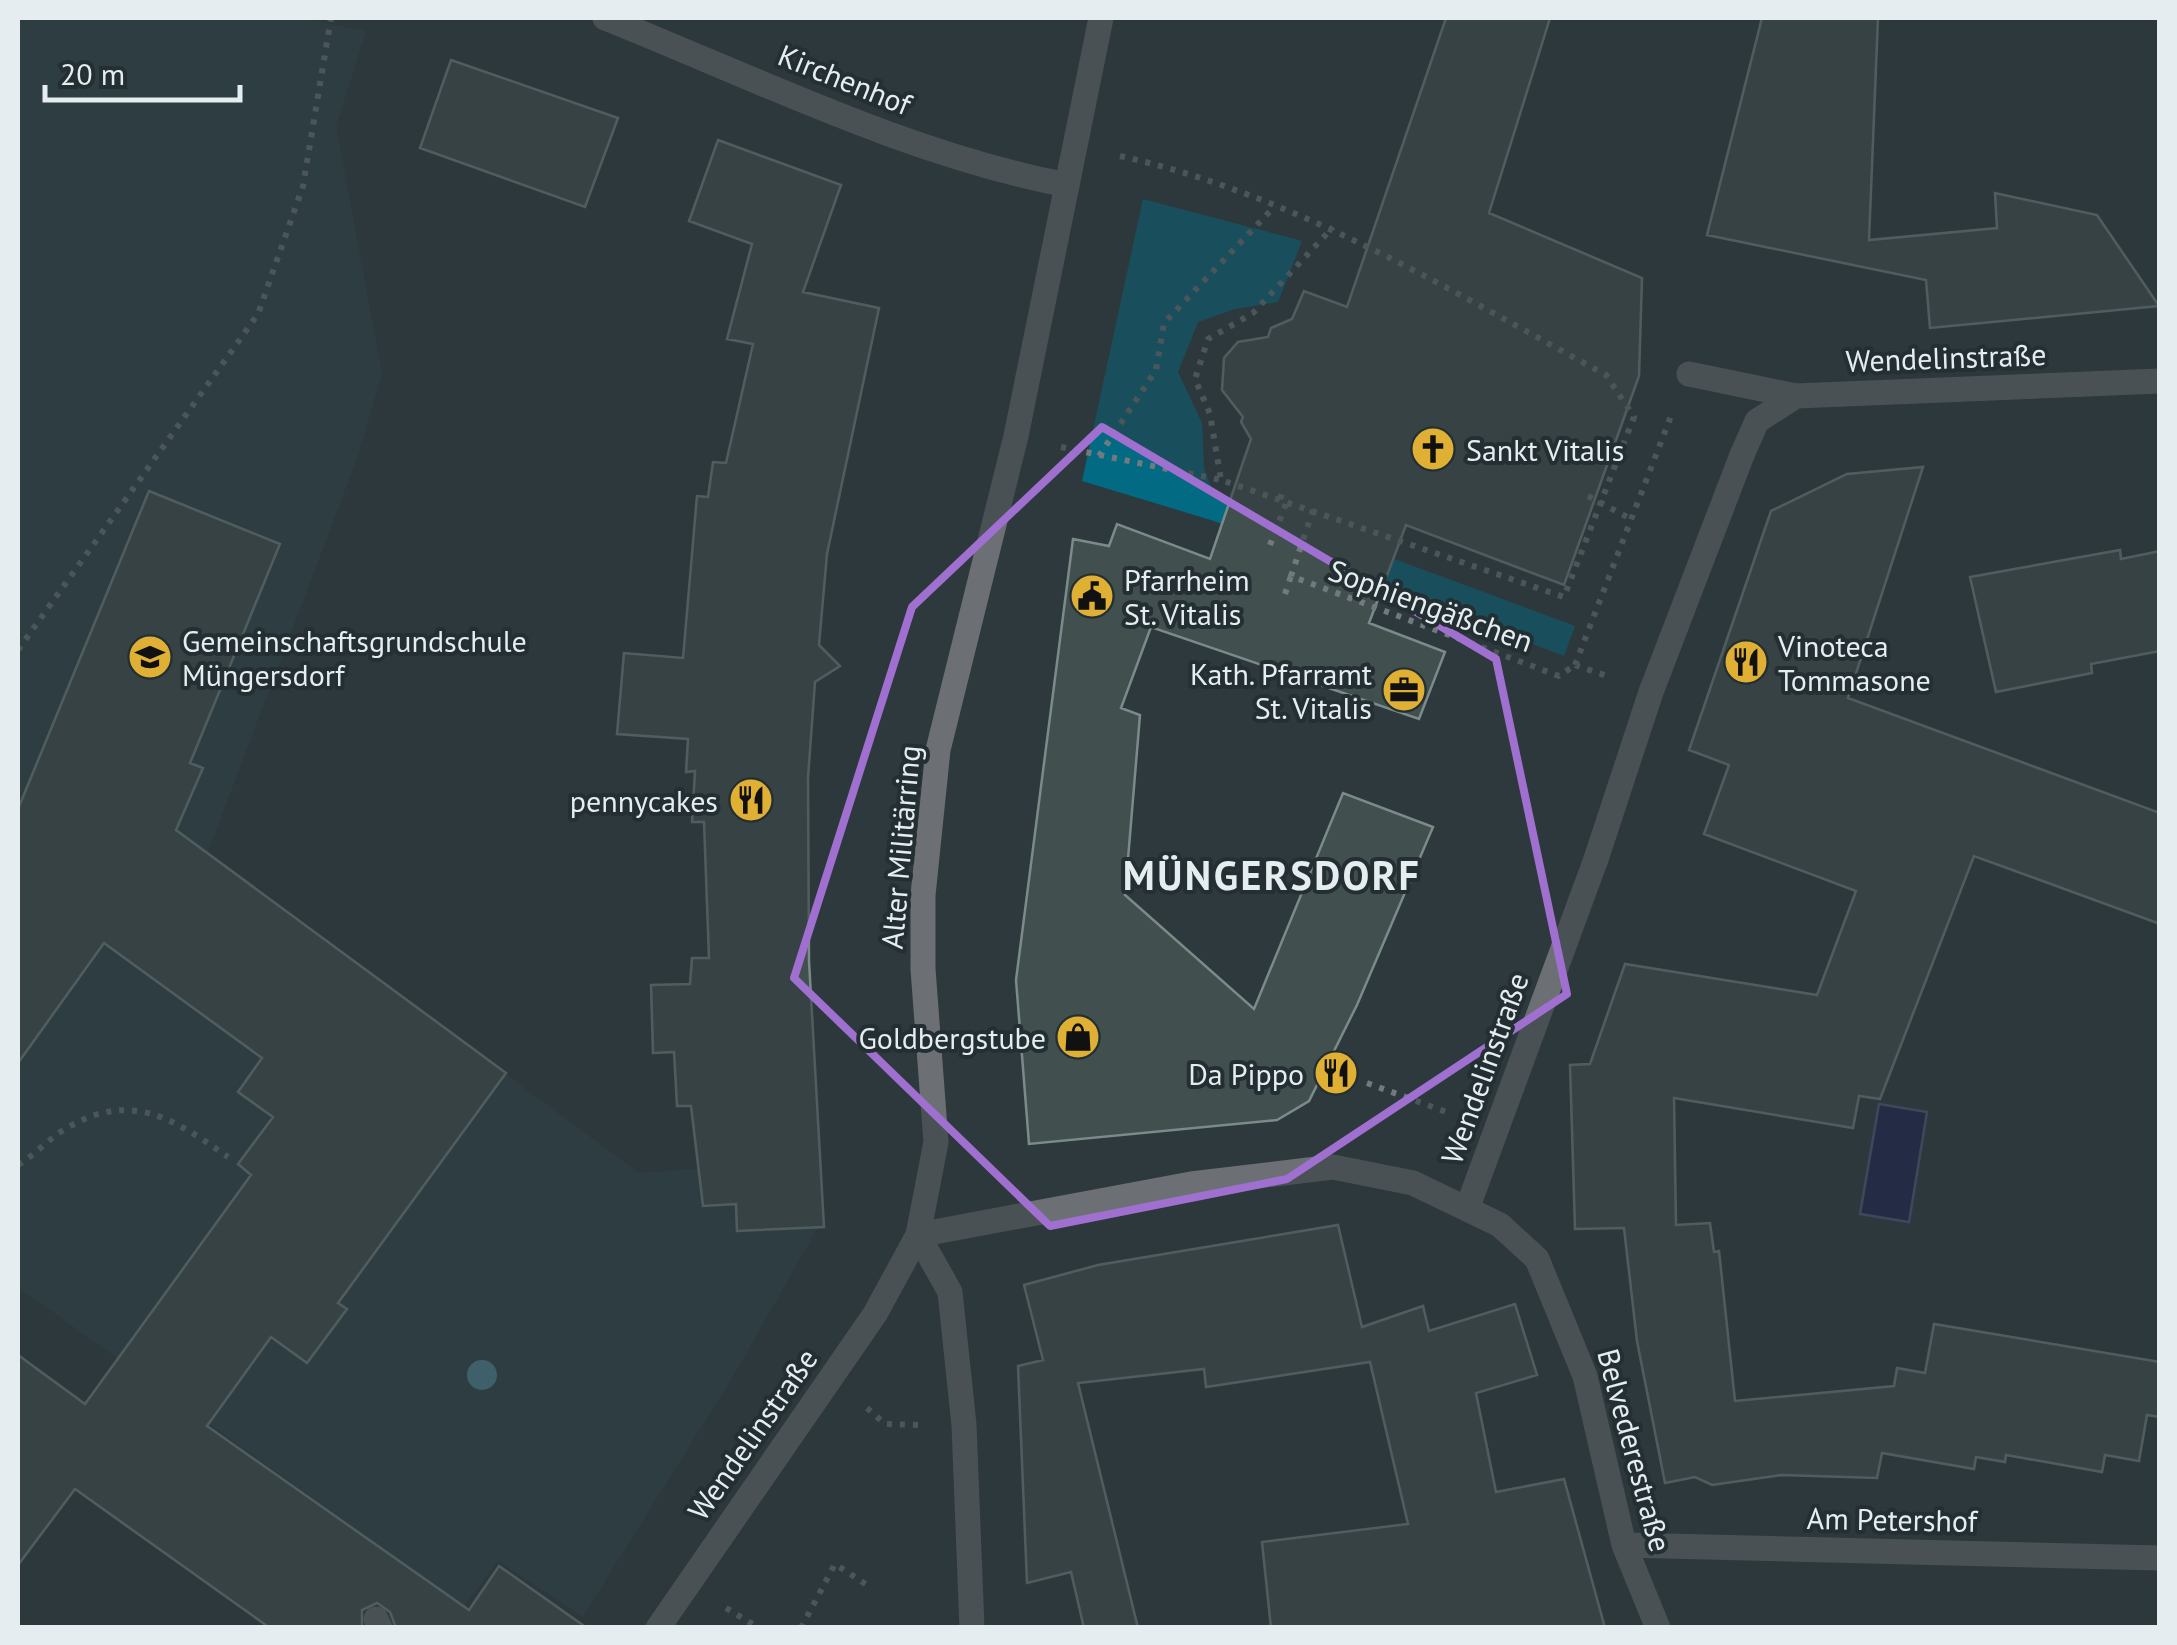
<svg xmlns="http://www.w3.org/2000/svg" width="2177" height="1645" viewBox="0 0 2177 1645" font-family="'PT Sans',sans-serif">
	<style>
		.built { fill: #30444b }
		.green { fill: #026a83 }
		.water { fill: #181b50; stroke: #565a80; stroke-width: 2.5 }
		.building { fill: #424f4f; stroke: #7b8b8a; stroke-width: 2.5 }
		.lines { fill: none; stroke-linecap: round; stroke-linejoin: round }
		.path { stroke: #717b7f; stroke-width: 6; stroke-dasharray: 5 8; stroke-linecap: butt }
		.service { stroke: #6c7074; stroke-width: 25 }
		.pedestrian { stroke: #6c7074; stroke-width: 25 }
		.minor { stroke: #6c7074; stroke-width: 25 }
		.tertiary { stroke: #6c7074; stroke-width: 25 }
		.tree { fill: #5690a3 }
		.marked { fill: none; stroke: #a070d0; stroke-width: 8; stroke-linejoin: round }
		.labels { text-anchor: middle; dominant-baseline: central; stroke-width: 8; stroke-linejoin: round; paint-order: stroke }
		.street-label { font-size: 30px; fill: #e6edf0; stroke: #232f33 }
		.poi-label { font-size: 30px; fill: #e6edf0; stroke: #232f33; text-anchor: start }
		.district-label { font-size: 40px; font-weight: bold; letter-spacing: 2.5px; fill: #e6edf0; stroke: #232f33 }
	</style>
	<rect width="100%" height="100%" fill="#2d393d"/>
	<path class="built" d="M 18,18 L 300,18 L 366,31 L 336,126 L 382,374 L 356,461 L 207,854 L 639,1173 L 820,1160 L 824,1226 L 818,1227 L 732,1378 L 583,1616 L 498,1561 L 464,1606 L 18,1287 Z"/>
	<path class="green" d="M 1143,199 L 1302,241 L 1278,302 L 1235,309 L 1198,322 L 1178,372 L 1202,423 L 1204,468 L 1213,492 L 1575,626 L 1564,656 L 1214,521 L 1082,481 Z"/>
	<path class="water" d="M 1879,1104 L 1927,1112 L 1909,1222 L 1860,1214 Z"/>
	<path class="building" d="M 1446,18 L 1550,18 L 1489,213 L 1642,278 L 1639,376 L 1564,585 L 1406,525 L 1369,623 L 1445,652 L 1419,719 L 1151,627 L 1121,708 L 1140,715 L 1125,895 L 1254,1009 L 1343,793 L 1433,827 L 1357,1005 L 1309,1101 L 1277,1120 L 1029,1144 L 1016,980 L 1073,539 L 1109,546 L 1117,524 L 1210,559 L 1251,439 L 1241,422 L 1243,417 L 1222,390 L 1224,358 L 1238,342 L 1268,337 L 1271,328 L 1292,319 L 1304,291 L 1347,307 Z
		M 1762,18 L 1878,18 L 1869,240 L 1997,228 L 1995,193 L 2097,215 L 2159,306 L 1930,328 L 1926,280 L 1707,235 Z
		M 451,60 L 618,118 L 585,207 L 420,148 Z
		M 718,140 L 841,185 L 803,292 L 879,308 L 827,554 L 819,645 L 840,666 L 815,682 L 808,778 L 809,961 L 824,1227 L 737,1231 L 736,1204 L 703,1206 L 691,1106 L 677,1106 L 674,1052 L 653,1053 L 651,985 L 690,984 L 692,958 L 709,958 L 704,822 L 692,822 L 695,771 L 686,772 L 688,739 L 617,734 L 624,653 L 683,658 L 697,496 L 708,497 L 713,462 L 726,463 L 753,344 L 727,339 L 752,244 L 689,221 Z
		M 1923,467 L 1848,698 L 2160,813 L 2160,924 L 1974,856 L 1880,1099 L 1859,1096 L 1853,1128 L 1674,1098 L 1676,1225 L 1710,1223 L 1714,1252 L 1719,1251 L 1735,1401 L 1894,1386 L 1897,1368 L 1925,1373 L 1934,1324 L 2160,1362 L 2160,1417 L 2147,1415 L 2139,1461 L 2105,1455 L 2102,1472 L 2006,1455 L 2005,1462 L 1976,1457 L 1974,1469 L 1882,1453 L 1877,1478 L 1782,1475 L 1712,1485 L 1695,1477 L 1665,1483 L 1637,1341 L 1624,1228 L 1575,1229 L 1570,1065 L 1590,1064 L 1625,964 L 1817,995 L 1856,891 L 1704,834 L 1729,765 L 1689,750 L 1771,511 L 1847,474 Z
		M 149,491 L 280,544 L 190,763 L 203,768 L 176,830 L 506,1073 L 338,1303 L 347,1309 L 307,1363 L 271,1337 L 207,1426 L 469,1610 L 499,1566 L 587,1628 L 396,1628 L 390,1612 L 377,1603 L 362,1610 L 362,1628 L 270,1628 L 75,1489 L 18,1565 L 18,1355 L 85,1404 L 251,1175 L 238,1164 L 273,1117 L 238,1092 L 262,1058 L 104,943 L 18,1063 L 18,809 Z
		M 2120,550 L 2121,559 L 2160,551 L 2160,651 L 2091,664 L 2092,673 L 1996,692 L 1970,577 Z
		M 1338,1225 L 1362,1327 L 1423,1306 L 1429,1331 L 1515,1304 L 1537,1375 L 1476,1393 L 1496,1492 L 1564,1479 L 1605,1628 L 1271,1628 L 1262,1542 L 1408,1524 L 1370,1362 L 1206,1387 L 1204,1369 L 1078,1383 L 1138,1628 L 1084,1628 L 1071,1572 L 1027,1583 L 1018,1366 L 1043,1360 L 1024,1285 L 1098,1265 Z"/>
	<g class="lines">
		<path class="path" d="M 1120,156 C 1296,195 1449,290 1606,375 L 1634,417 L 1564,597 L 1221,480 L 1210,414 L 1195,379 L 1208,339 L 1253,313 L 1333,227
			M 1061,447 L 1221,480
			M 1099,456 L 1156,370 L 1164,323 L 1275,206
			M 1588,496 L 1629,518
			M 1280,499 L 1284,488
			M 1313,510 L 1291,576 L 1559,676 L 1575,665
			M 1270,545 L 1287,501
			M 1285,594 L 1291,576
			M 18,650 L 258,314 L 303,186 L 331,18
			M 1575,665 L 1671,416
			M 1575,665 L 1607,676
			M 1367,1083 L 1452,1114
			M 18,1165 C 35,1155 49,1138 67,1128 C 131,1090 174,1119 228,1157
			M 867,1408 L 885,1424 L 918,1425
			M 726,1608 L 759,1628
			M 801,1628 L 835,1564 L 867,1585"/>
		<path class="service" d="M 1689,374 L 1796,396
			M 376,1619 L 380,1628"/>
		<path class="pedestrian" d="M 1596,859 L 1651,692 L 1742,455"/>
		<path class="minor" d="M 605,18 C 755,78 907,154 1067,185
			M 1742,455 L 1757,421 L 1796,396 L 2160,381
			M 1467,1209 L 1596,859
			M 1624,1545 L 2160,1558
			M 972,1628 L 964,1425 L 950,1292 L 918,1235 L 1191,1184 L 1333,1167 L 1413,1183 L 1500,1225 L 1537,1259 L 1585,1376 L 1624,1545 L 1658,1628"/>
		<path class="tertiary" d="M 658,1628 L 875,1314 L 918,1235 L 936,1142 L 923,969 L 923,895 L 938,750 L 1016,436 L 1101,18"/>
	</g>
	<circle class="tree" cx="482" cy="1375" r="15"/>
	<path d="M0 0H2177V1645H0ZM 1102,427 L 1496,659 L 1567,994 L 1287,1179 L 1050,1226 L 794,978 L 912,607 Z" fill="#2d393d" fill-opacity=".55" fill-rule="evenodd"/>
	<path class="marked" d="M 1102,427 L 1496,659 L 1567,994 L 1287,1179 L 1050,1226 L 794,978 L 912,607 Z"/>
	<defs>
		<symbol id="church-disc" viewBox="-11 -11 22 22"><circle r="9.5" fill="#dfb034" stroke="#232f33"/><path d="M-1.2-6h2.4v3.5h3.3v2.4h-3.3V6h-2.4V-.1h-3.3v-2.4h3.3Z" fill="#111"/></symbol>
		<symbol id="civic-disc" viewBox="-11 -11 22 22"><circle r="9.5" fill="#dfb034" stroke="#232f33"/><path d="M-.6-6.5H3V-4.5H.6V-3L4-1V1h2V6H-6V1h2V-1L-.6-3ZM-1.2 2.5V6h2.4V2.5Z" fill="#111"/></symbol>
		<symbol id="school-disc" viewBox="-11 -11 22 22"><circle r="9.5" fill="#dfb034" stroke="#232f33"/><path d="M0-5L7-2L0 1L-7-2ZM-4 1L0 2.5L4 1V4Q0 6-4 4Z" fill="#111"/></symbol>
		<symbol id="restaurant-disc" viewBox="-11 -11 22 22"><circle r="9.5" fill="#dfb034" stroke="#232f33"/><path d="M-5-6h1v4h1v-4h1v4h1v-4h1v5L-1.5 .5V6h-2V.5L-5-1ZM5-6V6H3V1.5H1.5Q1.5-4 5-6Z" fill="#111"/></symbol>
		<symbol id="office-disc" viewBox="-11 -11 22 22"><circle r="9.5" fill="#dfb034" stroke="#232f33"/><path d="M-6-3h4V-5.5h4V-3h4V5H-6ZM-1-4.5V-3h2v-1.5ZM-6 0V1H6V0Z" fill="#111"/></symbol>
		<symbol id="shop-disc" viewBox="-11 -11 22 22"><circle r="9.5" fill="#dfb034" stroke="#232f33"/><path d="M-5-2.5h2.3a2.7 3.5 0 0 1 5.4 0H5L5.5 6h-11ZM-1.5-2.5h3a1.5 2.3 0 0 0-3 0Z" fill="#111"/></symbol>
	</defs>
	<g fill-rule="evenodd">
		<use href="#church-disc" x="1408" y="424" width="50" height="50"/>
		<use href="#civic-disc" x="1067" y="571" width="50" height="50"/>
		<use href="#school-disc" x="125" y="632" width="50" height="50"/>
		<use href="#restaurant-disc" x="1721" y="637" width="50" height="50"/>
		<use href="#office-disc" x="1379" y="665" width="50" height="50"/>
		<use href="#restaurant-disc" x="726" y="775" width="50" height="50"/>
		<use href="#shop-disc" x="1053" y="1012" width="50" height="50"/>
		<use href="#restaurant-disc" x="1311" y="1048" width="50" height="50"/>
	</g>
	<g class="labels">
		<g class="street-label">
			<text transform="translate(845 79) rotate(22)">Kirchenhof</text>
			<text transform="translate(1946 357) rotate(-2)">Wendelinstraße</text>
			<text transform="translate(1431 605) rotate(20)">Sophiengäßchen</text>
			<text transform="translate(900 847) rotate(-85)">Alter Militärring</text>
			<text transform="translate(1484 1068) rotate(-70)">Wendelinstraße</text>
			<text transform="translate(752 1434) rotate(-55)">Wendelinstraße</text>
			<text transform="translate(1635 1450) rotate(75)">Belvederestraße</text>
			<text transform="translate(1892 1519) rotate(1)">Am Petershof</text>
		</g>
		<g class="poi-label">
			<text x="1466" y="449">Sankt Vitalis</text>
			<text x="1124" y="579">Pfarrheim<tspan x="1124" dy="34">St. Vitalis</tspan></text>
			<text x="182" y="640">Gemeinschaftsgrundschule<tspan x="182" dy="34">Müngersdorf</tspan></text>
			<text x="1778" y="645">Vinoteca<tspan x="1778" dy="34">Tommasone</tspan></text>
			<text x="1372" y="673" text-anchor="end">Kath. Pfarramt<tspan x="1372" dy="34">St. Vitalis</tspan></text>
			<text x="718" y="800" text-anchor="end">pennycakes</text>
			<text x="1046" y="1037" text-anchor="end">Goldbergstube</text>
			<text x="1304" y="1073" text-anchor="end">Da Pippo</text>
		</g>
		<g class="district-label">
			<text x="1272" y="875">MÜNGERSDORF</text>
		</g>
	</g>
	<rect width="2177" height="1645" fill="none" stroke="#e6edf0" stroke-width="40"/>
	<path d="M45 85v15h195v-15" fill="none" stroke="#e6edf0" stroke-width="5"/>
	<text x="60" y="85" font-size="30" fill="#e6edf0" stroke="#232f33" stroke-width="8" paint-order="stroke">20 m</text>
</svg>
